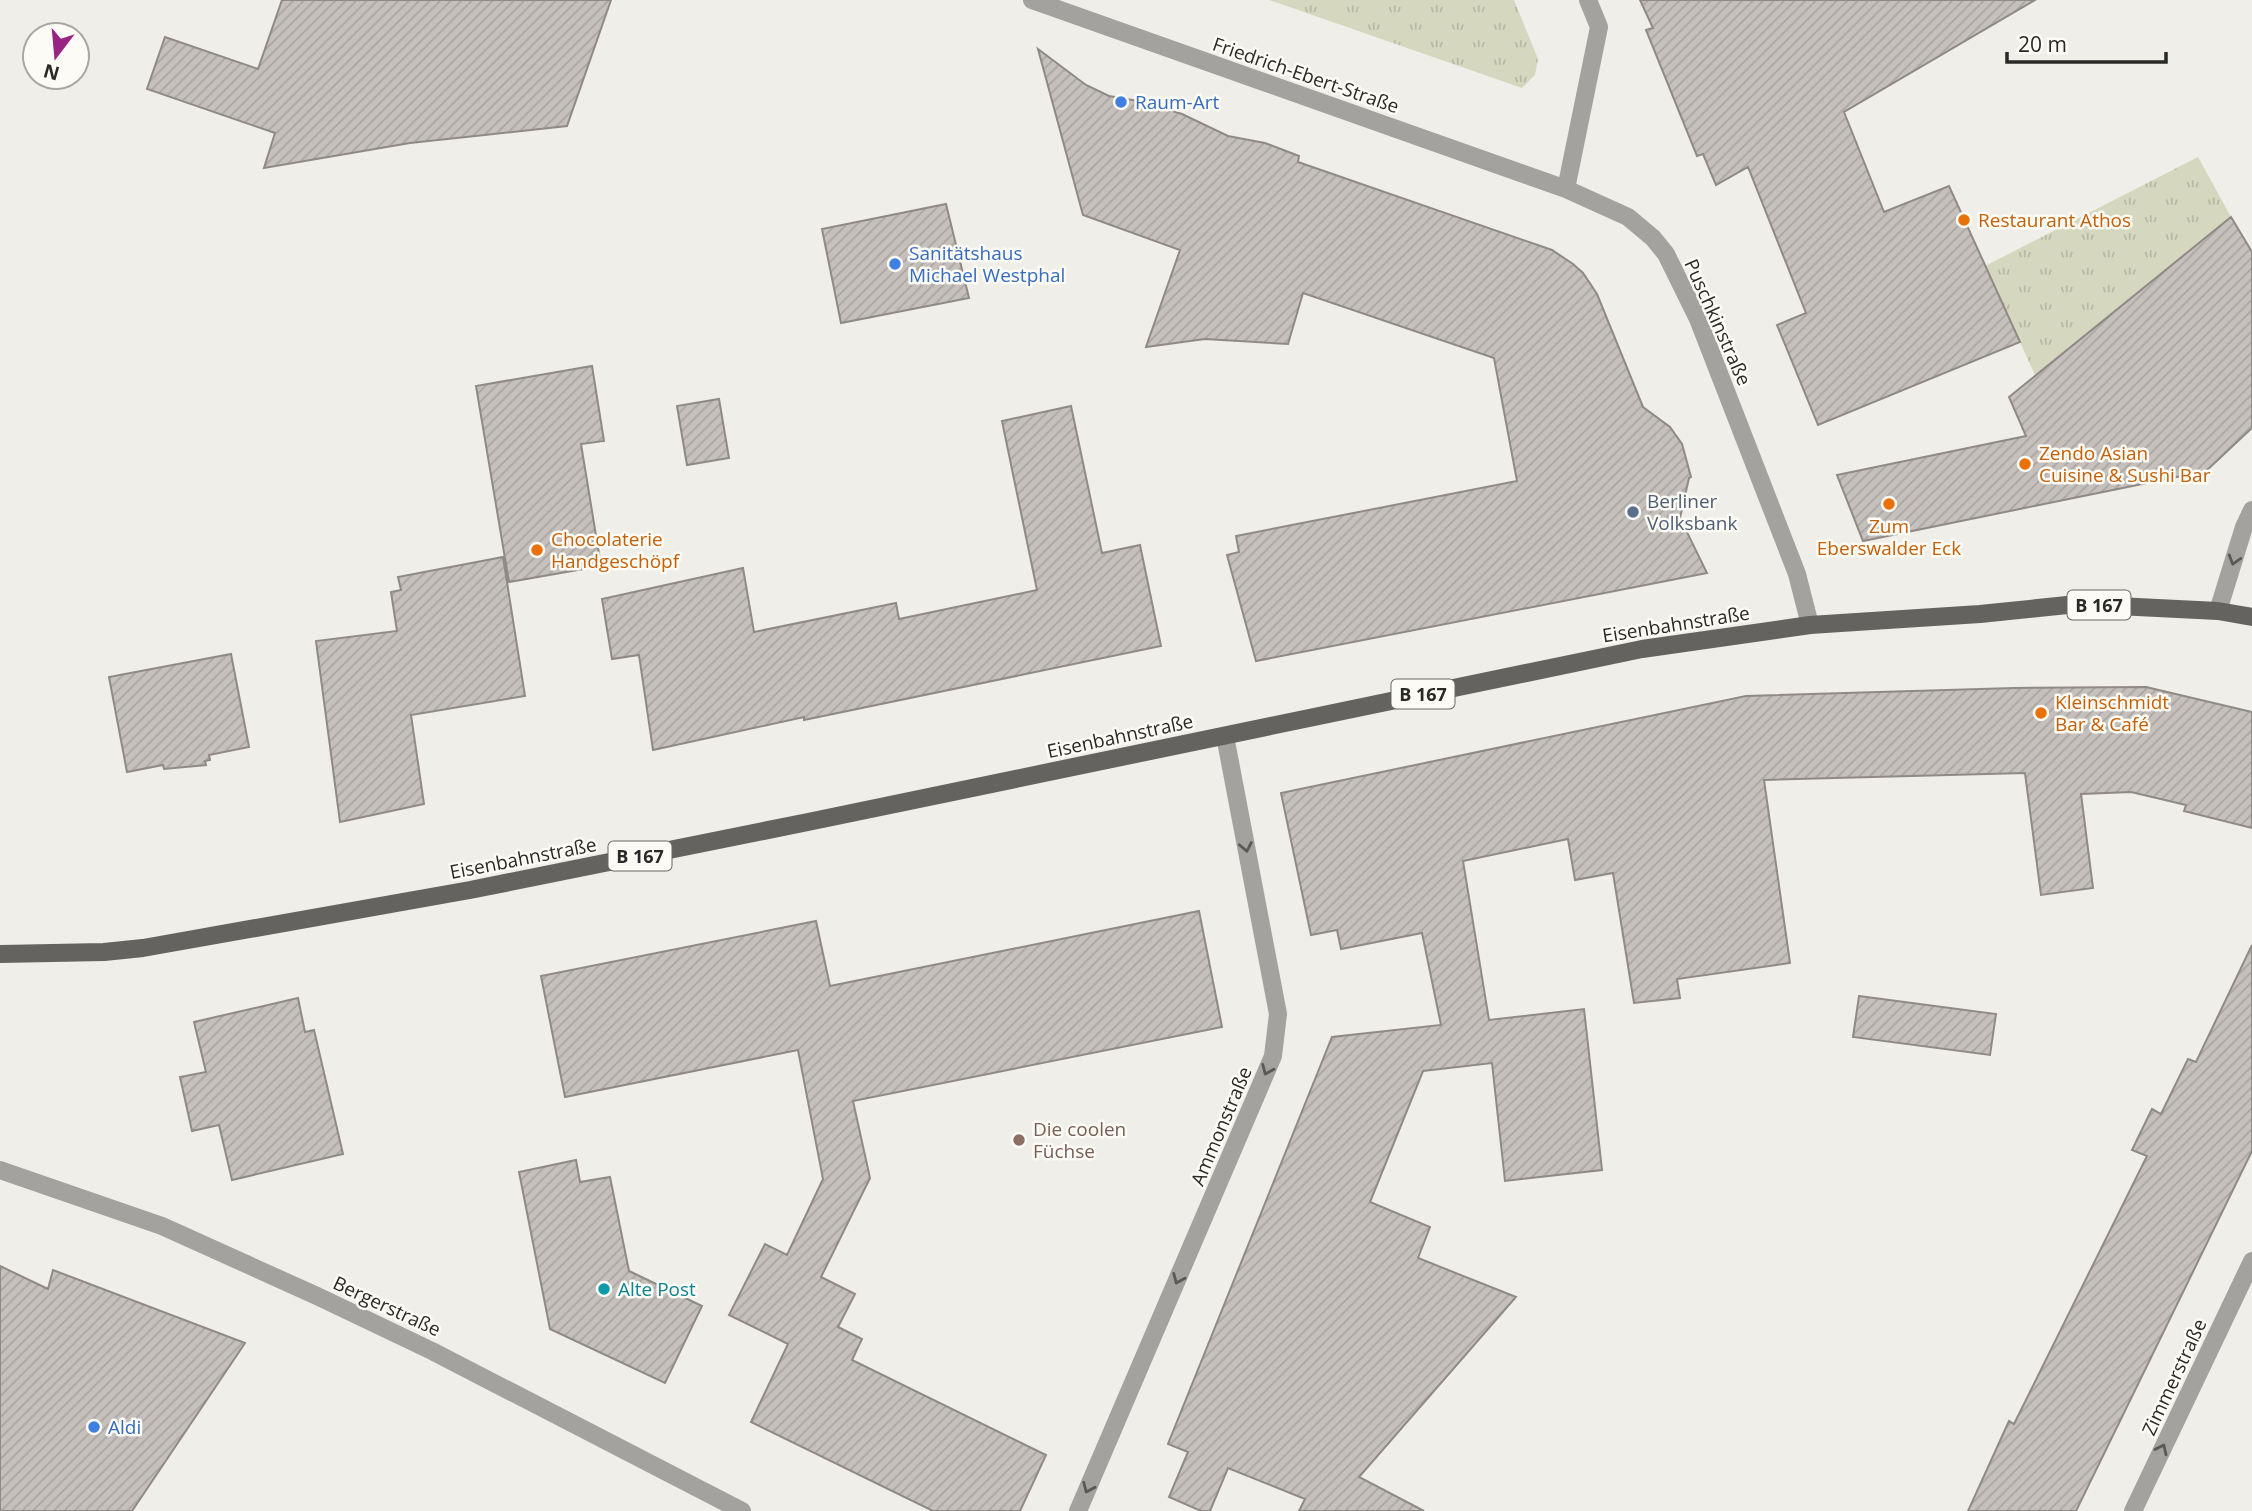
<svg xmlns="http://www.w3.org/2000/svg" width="2252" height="1511" viewBox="0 0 2252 1511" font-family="'Open Sans',sans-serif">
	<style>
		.grass { fill: url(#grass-tufts) }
		.building { fill: url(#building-hatch); stroke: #908a87; stroke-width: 2 }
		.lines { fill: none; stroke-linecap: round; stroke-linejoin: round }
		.street { stroke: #a3a29f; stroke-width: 18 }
		.primary { stroke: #65635f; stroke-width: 18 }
		.oneway { stroke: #5a5957 }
		.shop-dot { fill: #3f7fe0; stroke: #fcfbf5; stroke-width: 2.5 }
		.food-dot { fill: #e8710a; stroke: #fcfbf5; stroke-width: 2.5 }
		.service-dot { fill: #5c6f8a; stroke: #fcfbf5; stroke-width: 2.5 }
		.education-dot { fill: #8d6e63; stroke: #fcfbf5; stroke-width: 2.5 }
		.culture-dot { fill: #0f9aa8; stroke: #fcfbf5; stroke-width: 2.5 }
		.labels { text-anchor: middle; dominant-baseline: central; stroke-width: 5; stroke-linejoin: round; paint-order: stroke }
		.shield { fill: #fcfbf5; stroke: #686865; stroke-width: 2 }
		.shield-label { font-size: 18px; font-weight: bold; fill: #292927 }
		.street-label { font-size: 19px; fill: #292927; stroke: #fcfbf5 }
		.shop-label { font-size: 19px; fill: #366cbe; stroke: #fcfbf5; text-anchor: start }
		.food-label { font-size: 19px; fill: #c56008; stroke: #fcfbf5; text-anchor: start }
		.service-label { font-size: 19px; fill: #4e5e75; stroke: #fcfbf5; text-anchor: start }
		.education-label { font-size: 19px; fill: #785e54; stroke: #fcfbf5; text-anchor: start }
		.culture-label { font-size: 19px; fill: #0d838f; stroke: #fcfbf5; text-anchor: start }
	</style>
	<defs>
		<pattern id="grass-tufts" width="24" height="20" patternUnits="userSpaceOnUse" patternTransform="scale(1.75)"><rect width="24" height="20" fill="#d5d8bf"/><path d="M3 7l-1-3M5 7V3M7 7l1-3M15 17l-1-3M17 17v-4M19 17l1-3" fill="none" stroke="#b7b9a4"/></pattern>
		<pattern id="building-hatch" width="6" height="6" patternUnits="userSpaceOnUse" patternTransform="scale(1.75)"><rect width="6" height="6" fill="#c6c0bd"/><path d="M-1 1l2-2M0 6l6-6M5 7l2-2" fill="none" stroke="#aaa5a2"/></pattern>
	</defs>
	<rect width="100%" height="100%" fill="#efeee8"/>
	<path class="grass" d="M 1269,0 L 1514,0 L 1538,59 L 1535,75 L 1522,88 Z
		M 2198,157 L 2231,217 L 2036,377 L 1985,266 Z"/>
	<path class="building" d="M 282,0 L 611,0 L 567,126 L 410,143 L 264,168 L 275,133 L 147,89 L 165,37 L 258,69 Z
		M 1640,0 L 2035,0 L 1844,112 L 1884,212 L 1949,186 L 2020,342 L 1818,425 L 1777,325 L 1806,313 L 1748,167 L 1716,185 L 1703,154 L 1697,156 L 1646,30 L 1653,28 Z
		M 1038,49 L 1086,85 L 1109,96 L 1144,102 L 1182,114 L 1228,136 L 1265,143 L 1299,156 L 1298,162 L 1552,250 L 1573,264 L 1583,273 L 1597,294 L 1643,407 L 1670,427 L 1682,444 L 1691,477 L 1689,478 L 1680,518 L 1707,573 L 1256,661 L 1227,555 L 1239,552 L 1236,536 L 1517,481 L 1494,358 L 1303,293 L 1288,344 L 1205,339 L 1146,347 L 1180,250 L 1083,215 Z
		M 946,204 L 969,298 L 841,323 L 822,229 Z
		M 2231,217 L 2252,252 L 2252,428 L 2206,471 L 1863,541 L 1837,475 L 2026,436 L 2009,397 Z
		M 592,366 L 604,441 L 581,444 L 601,566 L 509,582 L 476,386 Z
		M 719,399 L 729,458 L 687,465 L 677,406 Z
		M 1071,406 L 1102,553 L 1140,545 L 1161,646 L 804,720 L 804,717 L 653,750 L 639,655 L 612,659 L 602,599 L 743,568 L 754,632 L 896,603 L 899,619 L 1037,590 L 1002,421 Z
		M 503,557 L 525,696 L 411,715 L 424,804 L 340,822 L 316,641 L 397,631 L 391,592 L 401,590 L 398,577 Z
		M 231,654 L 249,747 L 209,755 L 210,760 L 205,761 L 206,765 L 164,769 L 163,765 L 127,772 L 109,677 Z
		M 2146,687 L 2252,712 L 2252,828 L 2184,811 L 2186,805 L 2131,792 L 2081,794 L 2093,888 L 2041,895 L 2025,773 L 1764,780 L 1790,963 L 1677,979 L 1680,998 L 1634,1003 L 1613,873 L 1575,880 L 1568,839 L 1463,861 L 1489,1020 L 1584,1009 L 1602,1170 L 1505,1181 L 1492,1063 L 1423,1071 L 1370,1202 L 1430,1227 L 1418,1258 L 1516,1297 L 1359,1477 L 1424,1511 L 1299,1511 L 1305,1499 L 1228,1468 L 1210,1511 L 1201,1511 L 1169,1497 L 1188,1452 L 1168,1444 L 1332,1037 L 1441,1025 L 1422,933 L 1341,949 L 1337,930 L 1311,935 L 1281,793 L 1746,696 L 2014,688 Z
		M 1199,911 L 1222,1027 L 853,1101 L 870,1178 L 821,1277 L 855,1294 L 838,1327 L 862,1339 L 852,1360 L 1046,1455 L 1020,1511 L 933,1511 L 751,1422 L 788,1344 L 729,1315 L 765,1244 L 787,1255 L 823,1179 L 798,1050 L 565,1097 L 541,976 L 816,921 L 830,986 Z
		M 2252,945 L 2252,1151 L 2076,1511 L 1968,1511 L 2009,1421 L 2014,1424 L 2147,1156 L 2132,1150 L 2152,1109 L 2161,1114 L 2188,1059 L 2196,1062 Z
		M 1859,996 L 1996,1014 L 1990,1055 L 1853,1037 Z
		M 298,998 L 305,1032 L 314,1030 L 343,1154 L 232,1180 L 219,1125 L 192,1131 L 180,1077 L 206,1072 L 194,1022 Z
		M 576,1160 L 580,1182 L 610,1177 L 629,1271 L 702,1306 L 665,1383 L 550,1329 L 519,1172 Z
		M 0,1266 L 48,1289 L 53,1270 L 245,1343 L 132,1511 L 0,1511 Z"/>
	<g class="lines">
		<path class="street" d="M 1032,0 L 1566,189 L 1628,217 L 1653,238 L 1666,254 L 1698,319 L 1797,574 L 1810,625
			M 1566,189 L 1599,27 L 1588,0
			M 2218,611 L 2244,527 L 2252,510
			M 0,1170 L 162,1226 L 317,1296 L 432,1351 L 742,1511
			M 1078,1511 L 1273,1056 L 1278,1014 L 1225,736
			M 2133,1511 L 2252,1261"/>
		<path class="primary" d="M 0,954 L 104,952 L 143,948 L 470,890 L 808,822 L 1642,649 L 1810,625 L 1980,614 L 2077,604 L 2218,611 L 2252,617"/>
	</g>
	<defs><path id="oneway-chevron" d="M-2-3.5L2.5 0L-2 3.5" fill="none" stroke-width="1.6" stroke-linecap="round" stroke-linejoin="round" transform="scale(1.75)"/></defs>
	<g class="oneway">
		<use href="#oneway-chevron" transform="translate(2234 560) rotate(107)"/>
		<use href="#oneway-chevron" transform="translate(1246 847) rotate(79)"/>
		<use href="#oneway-chevron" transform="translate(1267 1070) rotate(113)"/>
		<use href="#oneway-chevron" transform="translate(1178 1279) rotate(113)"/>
		<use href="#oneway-chevron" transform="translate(2162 1449) rotate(-65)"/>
		<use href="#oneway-chevron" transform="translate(1088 1488) rotate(113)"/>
	</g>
	<g class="shop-dot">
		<circle cx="1121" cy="102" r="7"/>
		<circle cx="895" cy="264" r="7"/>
		<circle cx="94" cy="1427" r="7"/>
	</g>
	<g class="food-dot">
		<circle cx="1964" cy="220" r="7"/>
		<circle cx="2025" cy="464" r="7"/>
		<circle cx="1889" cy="504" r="7"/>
		<circle cx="537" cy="550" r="7"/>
		<circle cx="2041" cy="713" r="7"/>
	</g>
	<circle class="service-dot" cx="1633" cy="512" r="7"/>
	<circle class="education-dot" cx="1019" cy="1140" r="7"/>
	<circle class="culture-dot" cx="604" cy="1289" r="7"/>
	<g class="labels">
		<g class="shield">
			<rect x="2067.5" y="590.5" width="63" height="29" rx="5"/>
			<rect x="1391.5" y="679.5" width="63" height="29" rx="5"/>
			<rect x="608.5" y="841.5" width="63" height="29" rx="5"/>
		</g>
		<g class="shield-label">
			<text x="2099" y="605">B 167</text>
			<text x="1423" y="694">B 167</text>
			<text x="640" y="856">B 167</text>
		</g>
		<g class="street-label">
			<text transform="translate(1306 75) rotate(19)">Friedrich-Ebert-Straße</text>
			<text transform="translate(1718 322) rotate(66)">Puschkinstraße</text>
			<text transform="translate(1676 624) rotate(-9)">Eisenbahnstraße</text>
			<text transform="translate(1120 736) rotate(-12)">Eisenbahnstraße</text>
			<text transform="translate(523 858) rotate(-11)">Eisenbahnstraße</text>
			<text transform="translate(1221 1126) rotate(-67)">Ammonstraße</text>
			<text transform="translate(387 1306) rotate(25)">Bergerstraße</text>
			<text transform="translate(2174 1377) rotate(-65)">Zimmerstraße</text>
		</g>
		<g class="shop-label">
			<text x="1135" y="102">Raum-Art</text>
			<text x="909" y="253">Sanitätshaus<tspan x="909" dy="22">Michael Westphal</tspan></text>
			<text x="108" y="1427">Aldi</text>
		</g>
		<g class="food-label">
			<text x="1978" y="220">Restaurant Athos</text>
			<text x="2039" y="453">Zendo Asian<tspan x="2039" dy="22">Cuisine &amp; Sushi Bar</tspan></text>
			<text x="1889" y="526" text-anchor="middle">Zum<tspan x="1889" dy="22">Eberswalder Eck</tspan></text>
			<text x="551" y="539">Chocolaterie<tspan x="551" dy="22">Handgeschöpf</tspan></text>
			<text x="2055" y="702">Kleinschmidt<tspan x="2055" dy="22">Bar &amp; Café</tspan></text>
		</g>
		<g class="service-label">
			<text x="1647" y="501">Berliner<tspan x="1647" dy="22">Volksbank</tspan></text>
		</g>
		<g class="education-label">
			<text x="1033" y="1129">Die coolen<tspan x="1033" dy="22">Füchse</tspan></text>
		</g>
		<g class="culture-label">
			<text x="618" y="1289">Alte Post</text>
		</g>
	</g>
	<g transform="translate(56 56) rotate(196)"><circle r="33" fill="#fcfbf5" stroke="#a8a7a3" stroke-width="2"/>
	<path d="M0-5L12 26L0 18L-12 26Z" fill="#982582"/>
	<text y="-10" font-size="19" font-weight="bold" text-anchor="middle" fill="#292927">N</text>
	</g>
	<path d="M2007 52v10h159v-10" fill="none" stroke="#292927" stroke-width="3.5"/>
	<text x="2018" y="52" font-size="21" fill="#292927" stroke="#fcfbf5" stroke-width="5" paint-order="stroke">20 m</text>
</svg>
